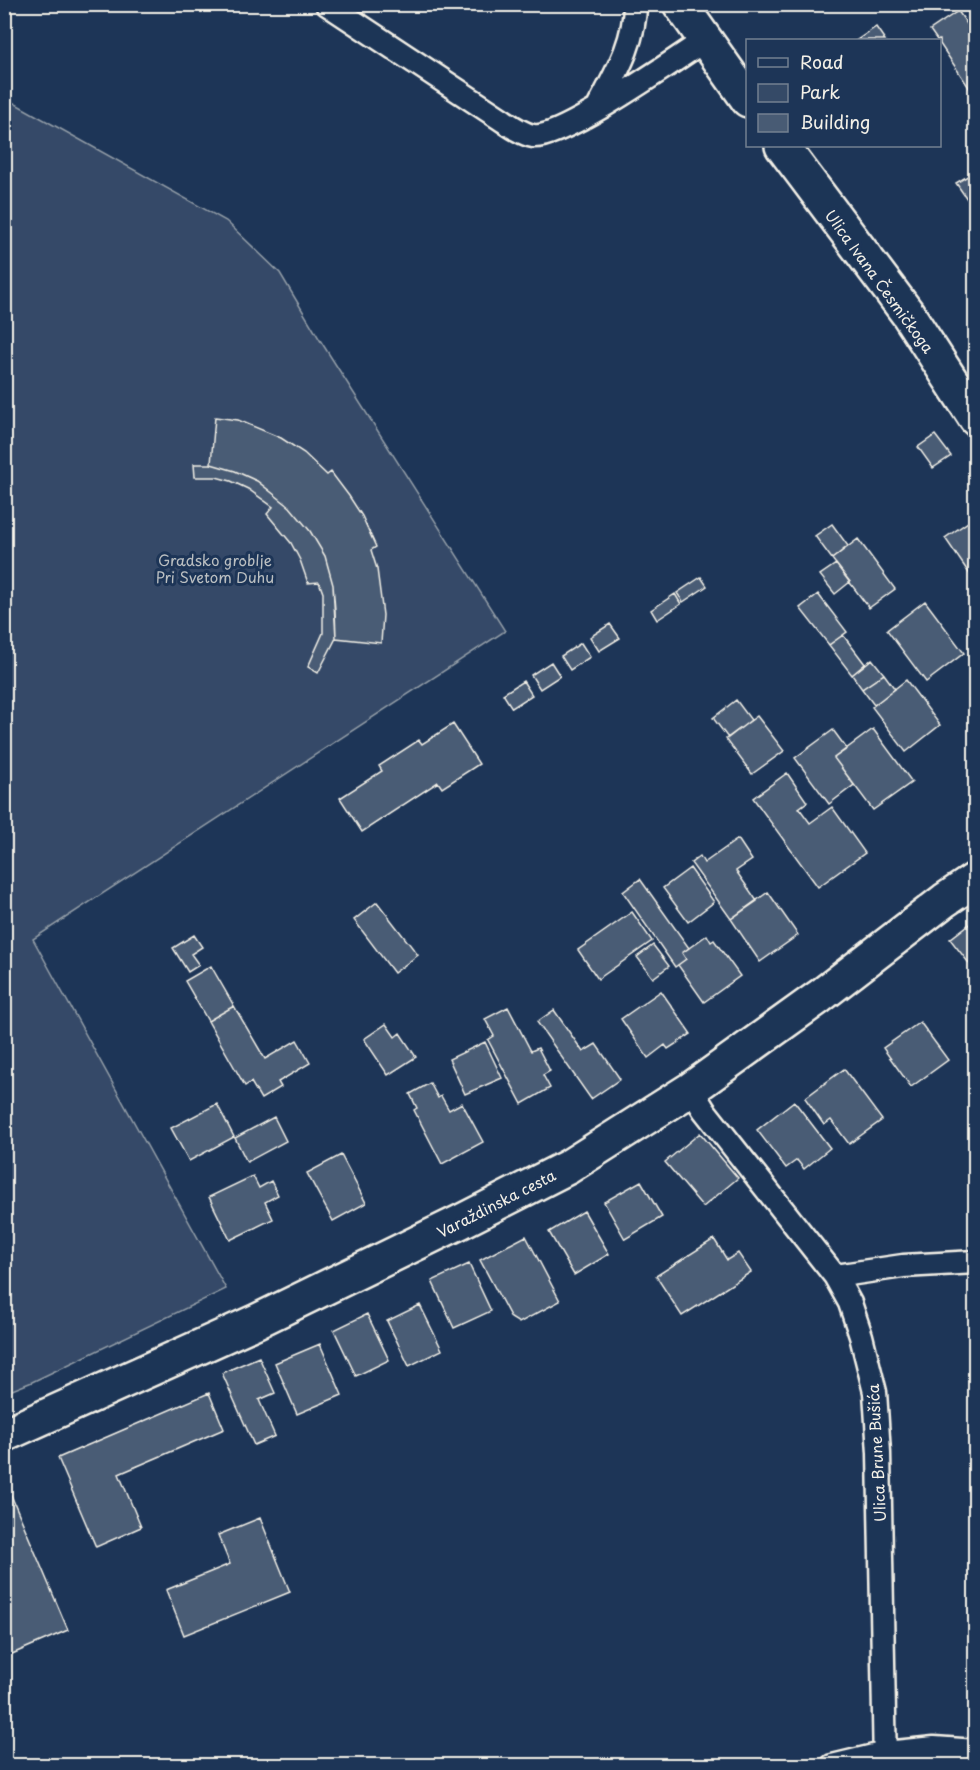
<svg xmlns="http://www.w3.org/2000/svg" width="980" height="1770" viewBox="0 0 980 1770" font-family="'Playpen Sans',sans-serif">
	<style>
		.green { fill: #354a67; stroke: #949ea8; stroke-width: 1.5 }
		.building { fill: #485b74; stroke: #f4f1e8; stroke-width: 1.5 }
		.lines { fill: none; stroke-linecap: round; stroke-linejoin: round }
		.street-casing { stroke: #f4f1e8; stroke-width: 27 }
		.primary-casing { stroke: #f4f1e8; stroke-width: 38 }
		.street { stroke: #1d3557; stroke-width: 22 }
		.primary { stroke: #1d3557; stroke-width: 33 }
		.labels { text-anchor: middle; dominant-baseline: central; stroke-width: 6; stroke-linejoin: round; paint-order: stroke }
		.street-label { font-size: 15px; fill: #f4f1e8; stroke: #1d3557 }
		.park-label { font-size: 15px; fill: #bbbfc1; stroke: #1d3557 }
	</style>
	<rect width="100%" height="100%" fill="#1d3557"/>
	<filter id="ink" filterUnits="userSpaceOnUse"><feTurbulence type="fractalNoise" baseFrequency=".0167" numOctaves="2"/><feDisplacementMap in="SourceGraphic" scale="12" xChannelSelector="R" yChannelSelector="G"/><feConvolveMatrix kernelMatrix="1 2 1 2 8 2 1 2 1" color-interpolation-filters="sRGB"/></filter>
	<g filter="url(#ink)">
		<path class="green" d="M 5,98 L 226,221 L 280,273 L 320,340 L 505,631 L 33,939 L 226,1289 L 32,1382 L 5,1393 Z"/>
		<path class="building" d="M 764,4 L 777,4 L 767,10 Z
			M 958,11 L 976,37 L 976,85 L 970,89 L 940,44 L 940,40 L 937,40 L 930,30 Z
			M 876,27 L 885,40 L 857,40 Z
			M 976,171 L 976,212 L 956,183 Z
			M 215,417 L 238,420 L 281,438 L 304,453 L 327,475 L 331,472 L 349,496 L 362,516 L 376,547 L 371,550 L 377,569 L 383,615 L 381,643 L 336,638 L 333,585 L 325,556 L 310,531 L 290,507 L 257,481 L 235,471 L 211,464 Z
			M 935,435 L 951,456 L 933,468 L 918,447 Z
			M 194,464 L 211,464 L 235,471 L 257,481 L 290,507 L 310,531 L 325,556 L 333,585 L 335,610 L 336,638 L 318,673 L 308,667 L 323,633 L 323,593 L 319,582 L 308,583 L 300,560 L 291,543 L 267,514 L 273,507 L 248,489 L 231,481 L 216,477 L 195,477 Z
			M 974,518 L 976,520 L 976,573 L 971,576 L 945,538 Z
			M 832,524 L 848,546 L 832,559 L 815,536 Z
			M 858,539 L 895,589 L 869,608 L 832,559 Z
			M 836,564 L 850,582 L 835,594 L 820,575 Z
			M 701,577 L 707,586 L 683,602 L 677,593 Z
			M 675,594 L 681,604 L 657,620 L 651,610 Z
			M 818,594 L 847,632 L 829,645 L 800,608 Z
			M 925,601 L 964,653 L 926,682 L 887,630 Z
			M 610,624 L 620,638 L 599,651 L 590,637 Z
			M 843,635 L 865,664 L 852,675 L 829,645 Z
			M 581,643 L 590,657 L 570,670 L 561,656 Z
			M 872,659 L 884,674 L 862,689 L 852,675 Z
			M 551,662 L 560,676 L 540,689 L 531,675 Z
			M 884,674 L 895,689 L 874,705 L 862,689 Z
			M 906,680 L 940,725 L 906,752 L 872,707 Z
			M 523,681 L 532,695 L 512,708 L 503,694 Z
			M 736,700 L 751,720 L 728,738 L 713,718 Z
			M 757,716 L 784,751 L 752,774 L 726,739 Z
			M 453,724 L 479,764 L 442,788 L 438,782 L 362,832 L 340,798 L 382,771 L 379,766 L 419,740 L 422,744 Z
			M 873,729 L 912,782 L 873,810 L 834,758 Z
			M 833,730 L 847,749 L 834,758 L 854,785 L 829,804 L 795,758 Z
			M 787,773 L 807,802 L 799,808 L 810,823 L 832,807 L 865,853 L 818,887 L 753,798 Z
			M 738,839 L 752,860 L 736,871 L 757,901 L 731,919 L 691,863 L 700,856 L 704,863 Z
			M 690,868 L 714,902 L 688,922 L 663,888 Z
			M 640,879 L 689,948 L 682,953 L 686,959 L 675,967 L 623,892 Z
			M 768,892 L 798,935 L 760,962 L 731,919 Z
			M 377,902 L 418,955 L 394,973 L 354,920 Z
			M 632,912 L 652,941 L 598,979 L 578,950 Z
			M 976,919 L 976,971 L 975,971 L 950,939 Z
			M 194,935 L 202,947 L 191,954 L 199,965 L 188,972 L 173,948 Z
			M 707,935 L 711,942 L 714,940 L 740,976 L 704,1002 L 678,965 L 686,959 L 682,953 Z
			M 653,945 L 669,966 L 653,978 L 637,957 Z
			M 211,966 L 234,1006 L 208,1021 L 185,981 Z
			M 661,991 L 691,1034 L 668,1049 L 665,1045 L 648,1058 L 621,1019 Z
			M 234,1006 L 265,1059 L 297,1040 L 310,1063 L 278,1082 L 281,1087 L 261,1099 L 251,1082 L 245,1086 L 208,1021 Z
			M 508,1007 L 531,1051 L 538,1048 L 550,1071 L 543,1075 L 550,1088 L 522,1104 L 488,1040 L 494,1036 L 485,1019 Z
			M 554,1010 L 583,1052 L 596,1044 L 620,1079 L 591,1099 L 537,1022 Z
			M 920,1022 L 948,1060 L 911,1087 L 883,1048 Z
			M 386,1024 L 395,1037 L 400,1033 L 416,1057 L 388,1075 L 364,1039 Z
			M 485,1042 L 502,1078 L 465,1094 L 449,1059 Z
			M 844,1069 L 882,1120 L 849,1144 L 831,1120 L 824,1125 L 805,1098 Z
			M 430,1083 L 438,1098 L 441,1096 L 449,1110 L 462,1103 L 483,1142 L 442,1164 L 414,1110 L 417,1108 L 410,1094 Z
			M 794,1101 L 830,1148 L 804,1169 L 797,1160 L 786,1168 L 757,1130 Z
			M 217,1104 L 234,1137 L 189,1161 L 171,1128 Z
			M 274,1117 L 286,1141 L 247,1162 L 235,1138 Z
			M 700,1133 L 738,1178 L 703,1207 L 665,1162 Z
			M 341,1155 L 366,1203 L 333,1221 L 307,1173 Z
			M 253,1176 L 259,1188 L 271,1181 L 278,1195 L 265,1202 L 273,1219 L 230,1240 L 209,1197 Z
			M 641,1181 L 662,1217 L 625,1239 L 604,1202 Z
			M 584,1211 L 609,1254 L 574,1275 L 549,1232 Z
			M 526,1236 L 560,1301 L 519,1323 L 511,1318 L 480,1260 Z
			M 714,1239 L 727,1260 L 738,1253 L 751,1272 L 682,1316 L 656,1276 Z
			M 469,1264 L 491,1311 L 454,1328 L 432,1281 Z
			M 420,1305 L 442,1350 L 409,1366 L 387,1321 Z
			M 367,1314 L 389,1360 L 356,1376 L 334,1330 Z
			M 320,1344 L 342,1395 L 297,1414 L 275,1363 Z
			M 259,1357 L 275,1393 L 259,1400 L 275,1436 L 254,1445 L 222,1373 Z
			M 209,1393 L 224,1429 L 119,1474 L 141,1527 L 96,1547 L 58,1458 Z
			M 4,1486 L 8,1488 L 68,1630 L 5,1657 Z
			M 260,1518 L 290,1592 L 184,1635 L 166,1590 L 230,1564 L 218,1535 Z"/>
		<g class="lines">
			<defs>
				<path id="street" d="M 327,4 L 501,119 C 510,125 522,134 533,136 C 561,140 676,59 705,40
					M 599,106 C 616,73 635,42 635,4
					M 691,1089 L 704,1110 L 835,1276 L 850,1303 L 861,1336 L 875,1392 L 879,1453 L 885,1766
					M 835,1276 L 903,1266 L 976,1262
					M 832,1766 L 886,1753 L 934,1748 L 976,1751"/>
				<path id="primary" d="M 680,4 L 748,100
					M 782,146 L 908,314 L 976,419
					M 4,1435 L 257,1321 L 460,1222 L 568,1167 L 691,1089 L 819,997 L 945,900 L 976,879"/>
			</defs>
			<use href="#street" class="street-casing"/>
			<use href="#primary" class="primary-casing"/>
			<use href="#street" class="street"/>
			<use href="#primary" class="primary"/>
		</g>
	</g>
	<g class="labels">
		<g class="street-label">
			<text transform="translate(880 281) rotate(54)">Ulica Ivana Česmičkoga</text>
			<text transform="translate(496 1203) rotate(-27)">Varaždinska cesta</text>
			<text transform="translate(876 1453) rotate(-93)">Ulica Brune Bušića</text>
		</g>
		<g class="park-label">
			<text x="215" y="559">Gradsko groblje<tspan x="215" dy="17">Pri Svetom Duhu</tspan></text>
		</g>
	</g>
	<rect width="980" height="1770" fill="none" stroke="#1d3557" stroke-width="24"/>
	<rect x="12" y="12" width="956" height="1746" fill="none" stroke="#f4f1e8" stroke-width="2" filter="url(#ink)"/>
	<rect x="746" y="39" width="195" height="108" fill="#1d3557" stroke="#738091" stroke-width="1.5"/>
	<rect x="758" y="58" width="30" height="9" fill="#1d3557" stroke="#738091" stroke-width="1.5"/>
	<text x="800" y="69" font-size="18" fill="#f4f1e8">Road</text>
	<rect x="758" y="84" width="30" height="18" fill="#354a67" stroke="#738091" stroke-width="1.5"/>
	<text x="800" y="99" font-size="18" fill="#f4f1e8">Park</text>
	<rect x="758" y="114" width="30" height="18" fill="#485b74" stroke="#738091" stroke-width="1.5"/>
	<text x="800" y="129" font-size="18" fill="#f4f1e8">Building</text>
</svg>
